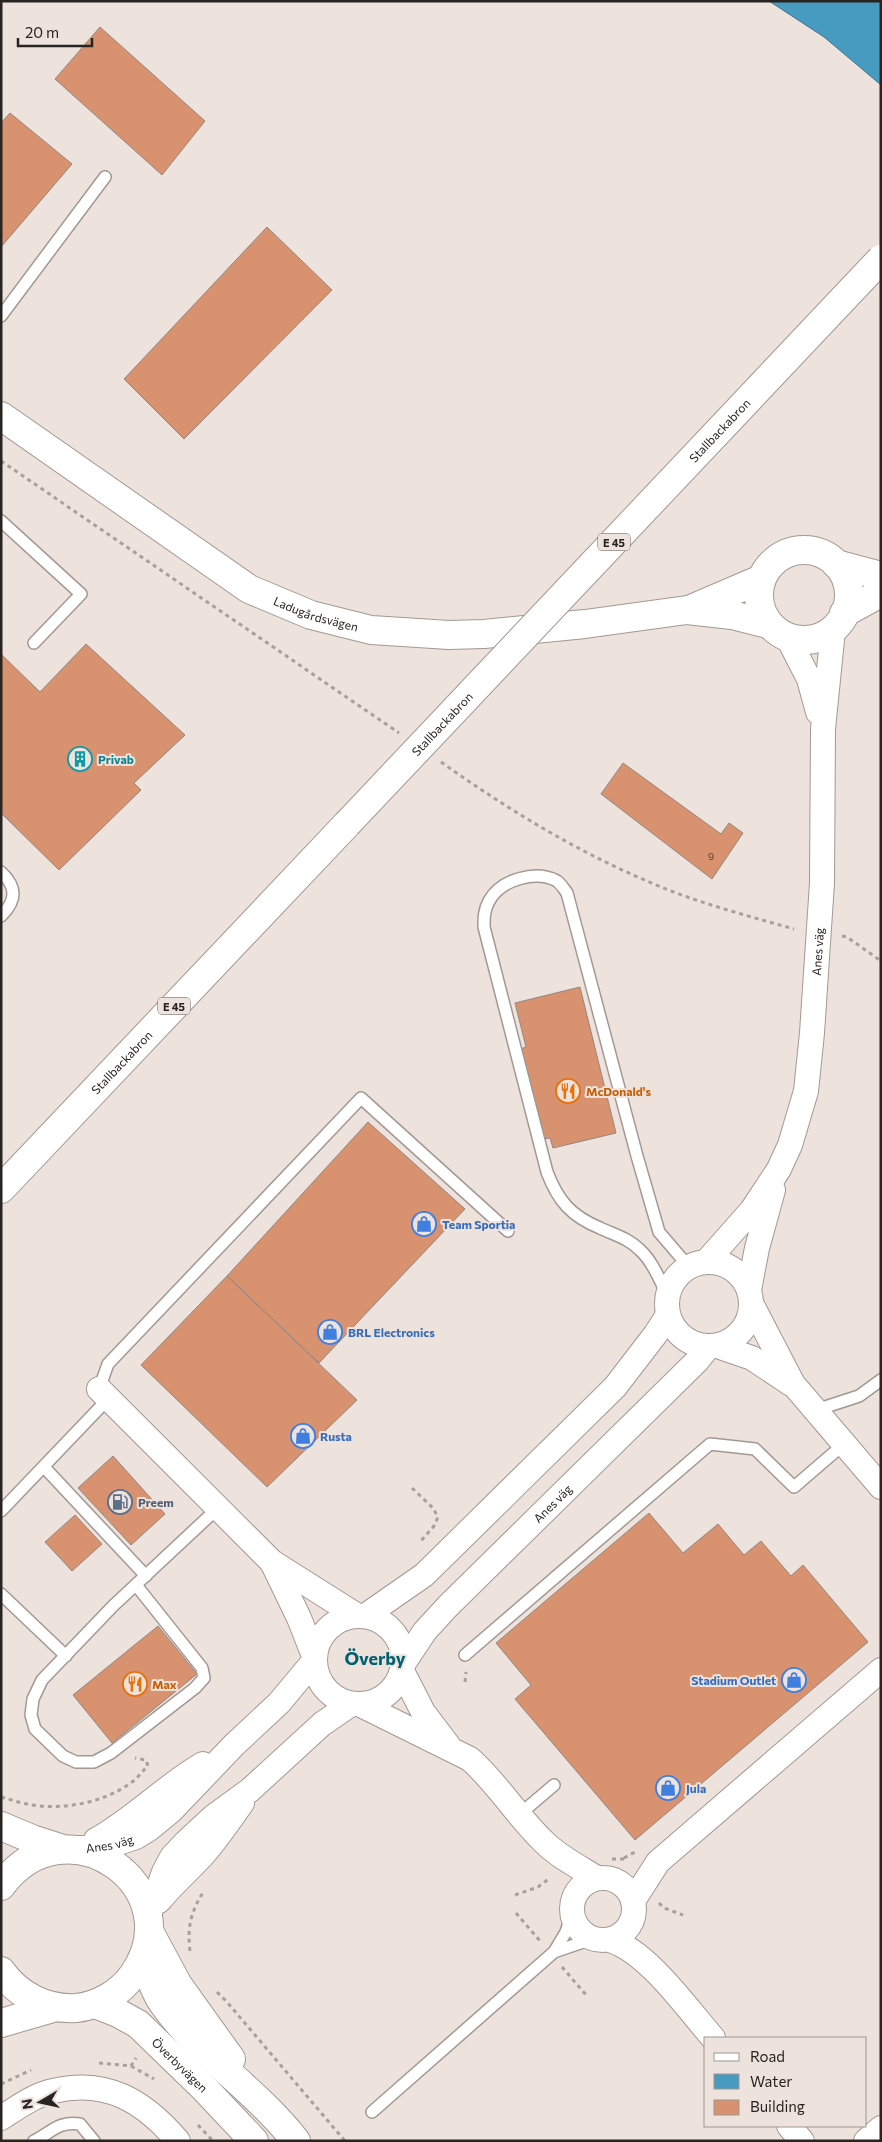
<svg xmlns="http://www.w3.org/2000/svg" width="882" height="2142" viewBox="0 0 882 2142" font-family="Commissioner,sans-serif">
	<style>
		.water { fill: #479bc0; stroke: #3e7791 }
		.building { fill: #d8926f; stroke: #928782 }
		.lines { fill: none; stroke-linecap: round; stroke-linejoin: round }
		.service-casing { stroke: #a39893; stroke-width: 14 }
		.minor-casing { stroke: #a39893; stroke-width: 26 }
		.tertiary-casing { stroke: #a39893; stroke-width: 30 }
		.secondary-casing { stroke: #a39893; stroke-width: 30 }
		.trunk-casing { stroke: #a39893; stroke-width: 30 }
		.path { stroke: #a9a09b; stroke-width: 3; stroke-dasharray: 4 4; stroke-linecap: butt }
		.service { stroke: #fff; stroke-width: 11 }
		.minor { stroke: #fff; stroke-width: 24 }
		.tertiary { stroke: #fff; stroke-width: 28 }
		.secondary { stroke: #fff; stroke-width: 28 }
		.trunk { stroke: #fff; stroke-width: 28 }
		.trunk-bridge-casing { stroke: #a39893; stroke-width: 30; stroke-linecap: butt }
		.trunk-bridge { stroke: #fff; stroke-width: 28 }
		.labels { text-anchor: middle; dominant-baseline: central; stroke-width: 4; stroke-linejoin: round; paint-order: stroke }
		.number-label { font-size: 10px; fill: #544035 }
		.shield { fill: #ede2dc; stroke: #635d5a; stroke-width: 1 }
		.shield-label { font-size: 11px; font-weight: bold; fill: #282422 }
		.street-label { font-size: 12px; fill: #282422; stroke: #ede2dc }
		.culture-label { font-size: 12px; font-weight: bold; fill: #0d838f; stroke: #ede2dc; text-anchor: start }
		.food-label { font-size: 12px; font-weight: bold; fill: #c56008; stroke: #ede2dc; text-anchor: start }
		.shop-label { font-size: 12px; font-weight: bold; fill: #366cbe; stroke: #ede2dc; text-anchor: start }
		.service-label { font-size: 12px; font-weight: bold; fill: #4e5e75; stroke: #ede2dc; text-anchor: start }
		.district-label { font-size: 18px; font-weight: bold; fill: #016172; stroke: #ede2dc }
	</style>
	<rect width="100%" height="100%" fill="#ede2dc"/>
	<path class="water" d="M 769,1 L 881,1 L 881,85 L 824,37 Z"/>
	<path class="building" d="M 100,27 L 205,121 L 162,175 L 55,79 Z
		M 10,113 L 72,164 L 1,247 L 1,123 Z
		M 267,227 L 332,290 L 184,439 L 124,379 Z
		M 86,644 L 185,735 L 134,783 L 141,790 L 59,870 L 1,813 L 1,654 L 40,692 Z
		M 623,763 L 721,834 L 729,823 L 743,833 L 712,879 L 601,794 Z
		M 580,987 L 616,1133 L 553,1148 L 550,1138 L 543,1139 L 520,1049 L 526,1047 L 515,1003 Z
		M 368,1122 L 465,1209 L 319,1363 L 227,1276 Z
		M 227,1276 L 357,1400 L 267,1487 L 141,1365 Z
		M 113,1456 L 165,1514 L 131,1545 L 78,1488 Z
		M 649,1513 L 683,1553 L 718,1524 L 744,1555 L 761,1541 L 791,1576 L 803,1565 L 868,1642 L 635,1840 L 515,1699 L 531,1685 L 496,1643 Z
		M 75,1515 L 102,1544 L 72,1571 L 45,1542 Z
		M 158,1626 L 197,1674 L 112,1743 L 73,1695 Z"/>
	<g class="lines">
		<defs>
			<path id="service" d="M 1,316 L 105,177
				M 1,521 L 81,594 L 34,643
				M 1,872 C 17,887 17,900 1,916
				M 668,1296 C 660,1281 653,1262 640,1250 C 628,1238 615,1235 600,1228 C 571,1216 558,1201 547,1172 L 484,927 C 484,918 484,910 489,901 C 501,879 536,870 557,881 C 561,884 564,889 567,893 L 637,1156 L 659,1232 L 689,1267
				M 99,1389 L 108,1364 L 361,1098 L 508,1231
				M 816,1410 L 859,1396 L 881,1380
				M 44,1467 L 146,1576
				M 1,1511 L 108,1399
				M 136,1585 L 202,1668 L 204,1678 L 195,1688 L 111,1753 L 94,1762 L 76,1762 L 63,1756 L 35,1729 L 31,1715 L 33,1699 L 42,1680 L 113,1606 L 219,1507
				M 1,1594 L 66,1656
				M 465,1655 L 710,1444 L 755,1449 L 794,1487 L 844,1444
				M 520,1814 L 554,1785
				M 554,1952 L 592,1939
				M 372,2112 L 554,1952 L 566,1932 L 572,1914
				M 34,2141 C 52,2132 58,2121 80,2124 L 94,2141"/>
			<g id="minor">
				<path d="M 788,638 L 809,679 L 818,712"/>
				<circle cx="709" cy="1304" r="42"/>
				<path id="s1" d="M 706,1262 L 752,1210 L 779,1169 L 790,1145 L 806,1091 L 812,1033 L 822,883 L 823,729 L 833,630"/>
				<path d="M 749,1290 L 757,1248 L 773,1190"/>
				<path d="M 752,1305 L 793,1384 L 881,1487"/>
				<path d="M 717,1346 L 752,1358 L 791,1384"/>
				<path d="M 99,1389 L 272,1562 L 356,1615"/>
				<path d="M 272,1562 L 299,1618 L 314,1656"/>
				<circle cx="359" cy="1660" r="44"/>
				<path d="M 365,1616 L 424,1575 L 615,1387 L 655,1335 L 668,1315"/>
				<path id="s2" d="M 403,1664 L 425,1631 L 448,1606 L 697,1361 L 708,1347"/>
				<path d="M 402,1671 L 423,1712 L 448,1745"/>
				<path d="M 359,1704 L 470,1759 C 498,1784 517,1816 544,1842 C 559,1857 579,1867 597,1878"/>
				<path d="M 96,1840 C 134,1819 165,1786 203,1764"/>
				<path id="s3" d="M 78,1849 L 115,1844 L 136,1837 L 149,1829 L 171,1811 L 234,1745 L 279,1703 L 314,1661"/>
				<circle cx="603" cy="1909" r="31"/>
				<path d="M 159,1901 C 172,1885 188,1871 202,1856 C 217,1839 229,1821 242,1803"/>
				<path d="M 633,1901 L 658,1862 L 881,1670"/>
				<path d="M 148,1917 L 164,1872 L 172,1857 L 186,1842 L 213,1817 L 250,1790 L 322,1724 L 351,1704"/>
				<path d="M 610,1940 C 648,1952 686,2007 713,2038"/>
				<path d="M 1,2118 C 17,2108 34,2095 53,2091 C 106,2078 144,2101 178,2141"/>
				<path d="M 789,2126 L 802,2141"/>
				<path d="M 866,2141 L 881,2128"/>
			</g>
			<g id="tertiary">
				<path id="s4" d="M 1,416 L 249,589 L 311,615 L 371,630 L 449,635 L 484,634 L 585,624 L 687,610 L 732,615 L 768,624"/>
				<circle cx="804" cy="595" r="45"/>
				<path d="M 836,564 L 881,576"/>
				<path d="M 691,609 L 761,579"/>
				<path d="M 844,613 L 881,593"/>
			</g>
			<g id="secondary">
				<path d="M 1,1826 L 32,1839 L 63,1849"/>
				<path d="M 1,1886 C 66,1797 194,1888 133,1975 C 120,1993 98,2006 76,2008 C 46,2010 18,1995 1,1971"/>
				<path d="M 150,1933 L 178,1985 L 231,2059"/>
				<path d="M 144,1956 C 149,1973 154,1992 165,2006 C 201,2056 257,2091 296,2141"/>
				<path id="s5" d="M 95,2004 L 118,2013 L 138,2024 L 204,2088 L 254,2141"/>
				<path d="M 1,2023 L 56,2007"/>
			</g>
			<g id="trunk">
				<path id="s6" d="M 1,1189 L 347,824"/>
			</g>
		</defs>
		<use href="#service" class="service-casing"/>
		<use href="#minor" class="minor-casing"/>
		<use href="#tertiary" class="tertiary-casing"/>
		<use href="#secondary" class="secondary-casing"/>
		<use href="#trunk" class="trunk-casing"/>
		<path class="path" d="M 1,461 L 399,733
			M 441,762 C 506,808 574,850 647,881 C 694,902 745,915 794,929
			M 842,936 L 847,937 L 881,961
			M 412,1488 L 433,1508 L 438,1517 L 434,1526 L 419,1543
			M 465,1682 L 466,1672
			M 1,1797 C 10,1799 19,1803 27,1804 C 61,1811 104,1803 132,1782 C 138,1778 142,1771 148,1766 L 146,1760 L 135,1758
			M 624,1858 L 635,1852
			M 612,1859 L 625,1859
			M 515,1895 L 538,1887 L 550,1878
			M 659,1903 L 664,1908 L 683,1915
			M 516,1913 L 540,1941
			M 190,1951 C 187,1927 191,1911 204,1891
			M 562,1967 L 587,1996
			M 217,1992 L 227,2002 L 345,2141
			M 99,2063 L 131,2066 L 136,2058
			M 131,2066 L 154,2079
			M 1,2084 L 31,2070
			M 198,2125 L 213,2141"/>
		<use href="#service" class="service"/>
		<use href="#minor" class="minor"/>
		<use href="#tertiary" class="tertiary"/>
		<use href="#secondary" class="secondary"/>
		<use href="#trunk" class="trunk"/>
		<defs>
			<g id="trunk-bridge">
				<path id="s7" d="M 347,824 L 881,259"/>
			</g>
		</defs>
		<use href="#trunk-bridge" class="trunk-bridge-casing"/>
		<use href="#trunk-bridge" class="trunk-bridge"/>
	</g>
	<defs>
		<symbol id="building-ring" viewBox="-11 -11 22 22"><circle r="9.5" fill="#ede2dc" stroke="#0f9aa8" stroke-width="1.5"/><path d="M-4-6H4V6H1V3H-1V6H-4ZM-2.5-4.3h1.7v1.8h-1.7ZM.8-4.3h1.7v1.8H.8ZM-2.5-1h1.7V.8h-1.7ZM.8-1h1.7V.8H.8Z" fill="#0f9aa8"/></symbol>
		<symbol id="restaurant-ring" viewBox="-11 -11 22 22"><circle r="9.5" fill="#ede2dc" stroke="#e8710a" stroke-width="1.5"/><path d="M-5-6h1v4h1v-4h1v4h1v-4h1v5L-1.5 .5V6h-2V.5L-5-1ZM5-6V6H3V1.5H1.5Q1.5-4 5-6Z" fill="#e8710a"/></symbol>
		<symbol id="shop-ring" viewBox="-11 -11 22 22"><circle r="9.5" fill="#ede2dc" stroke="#3f7fe0" stroke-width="1.5"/><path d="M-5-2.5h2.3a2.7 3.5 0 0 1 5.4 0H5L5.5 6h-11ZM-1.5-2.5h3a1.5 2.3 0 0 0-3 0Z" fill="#3f7fe0"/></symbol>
		<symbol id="fuel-ring" viewBox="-11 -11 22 22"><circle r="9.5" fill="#ede2dc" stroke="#5c6f8a" stroke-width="1.5"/><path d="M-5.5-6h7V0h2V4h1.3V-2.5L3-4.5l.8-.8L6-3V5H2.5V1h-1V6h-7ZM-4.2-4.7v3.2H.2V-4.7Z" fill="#5c6f8a"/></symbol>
	</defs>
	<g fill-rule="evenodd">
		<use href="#building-ring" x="66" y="745" width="28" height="28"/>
		<use href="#restaurant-ring" x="554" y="1077" width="28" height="28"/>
		<use href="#shop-ring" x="410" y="1210" width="28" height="28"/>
		<use href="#shop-ring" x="316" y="1318" width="28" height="28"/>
		<use href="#shop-ring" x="289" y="1422" width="28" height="28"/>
		<use href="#fuel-ring" x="106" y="1488" width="28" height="28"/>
		<use href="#shop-ring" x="780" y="1666" width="28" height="28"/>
		<use href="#restaurant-ring" x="121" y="1670" width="28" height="28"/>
		<use href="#shop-ring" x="654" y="1774" width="28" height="28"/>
	</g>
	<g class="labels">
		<g class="number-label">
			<text x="711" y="856">9</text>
		</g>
		<g class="shield">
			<rect x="598" y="533.5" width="32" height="17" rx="4"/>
			<rect x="158" y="997.5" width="32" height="17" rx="4"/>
		</g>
		<g class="shield-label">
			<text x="614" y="542">E 45</text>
			<text x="174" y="1006">E 45</text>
		</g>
		<g class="street-label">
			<text stroke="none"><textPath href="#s7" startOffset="542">Stallbackabron</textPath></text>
			<text stroke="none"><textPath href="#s4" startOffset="374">Ladugårdsvägen</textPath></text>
			<text stroke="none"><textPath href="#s7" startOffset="138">Stallbackabron</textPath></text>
			<text stroke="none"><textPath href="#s1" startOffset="341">Anes väg</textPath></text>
			<text stroke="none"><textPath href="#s6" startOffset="175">Stallbackabron</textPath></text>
			<text stroke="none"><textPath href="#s2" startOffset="220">Anes väg</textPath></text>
			<text stroke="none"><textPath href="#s3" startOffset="32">Anes väg</textPath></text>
			<text stroke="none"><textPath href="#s5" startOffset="106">Överbyvägen</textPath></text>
		</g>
		<g class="culture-label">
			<text x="98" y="759">Privab</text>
		</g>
		<g class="food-label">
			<text x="586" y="1091">McDonald's</text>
			<text x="152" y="1684">Max</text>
		</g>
		<g class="shop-label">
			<text x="442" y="1224">Team Sportia</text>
			<text x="348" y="1332">BRL Electronics</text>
			<text x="320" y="1436">Rusta</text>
			<text x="776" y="1680" text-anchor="end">Stadium Outlet</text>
			<text x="686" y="1788">Jula</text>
		</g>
		<g class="service-label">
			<text x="138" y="1502">Preem</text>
		</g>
		<g class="district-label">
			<text x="375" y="1658">Överby</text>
		</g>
	</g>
	<rect width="882" height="2142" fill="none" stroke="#282422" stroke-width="5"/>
	<rect x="704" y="2037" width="162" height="90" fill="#ede2dc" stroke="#9e9692"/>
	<rect x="714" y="2053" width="25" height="8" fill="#ffffff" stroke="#9e9692"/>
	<text x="750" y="2062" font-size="15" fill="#282422">Road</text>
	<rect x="714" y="2074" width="25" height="15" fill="#479bc0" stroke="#9e9692"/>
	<text x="750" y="2087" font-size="15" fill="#282422">Water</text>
	<rect x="714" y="2100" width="25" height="15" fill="#d8926f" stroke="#9e9692"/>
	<text x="750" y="2112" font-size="15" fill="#282422">Building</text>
	<g transform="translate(40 2102) rotate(261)" stroke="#ede2dc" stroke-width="4" paint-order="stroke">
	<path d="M0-4L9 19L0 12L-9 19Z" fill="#282422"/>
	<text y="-8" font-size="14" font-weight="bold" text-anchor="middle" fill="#282422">N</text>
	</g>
	<path d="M18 38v8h74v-8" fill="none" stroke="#282422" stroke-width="2.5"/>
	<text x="25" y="38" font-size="15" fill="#282422" stroke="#ede2dc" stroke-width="4" paint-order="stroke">20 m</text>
</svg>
